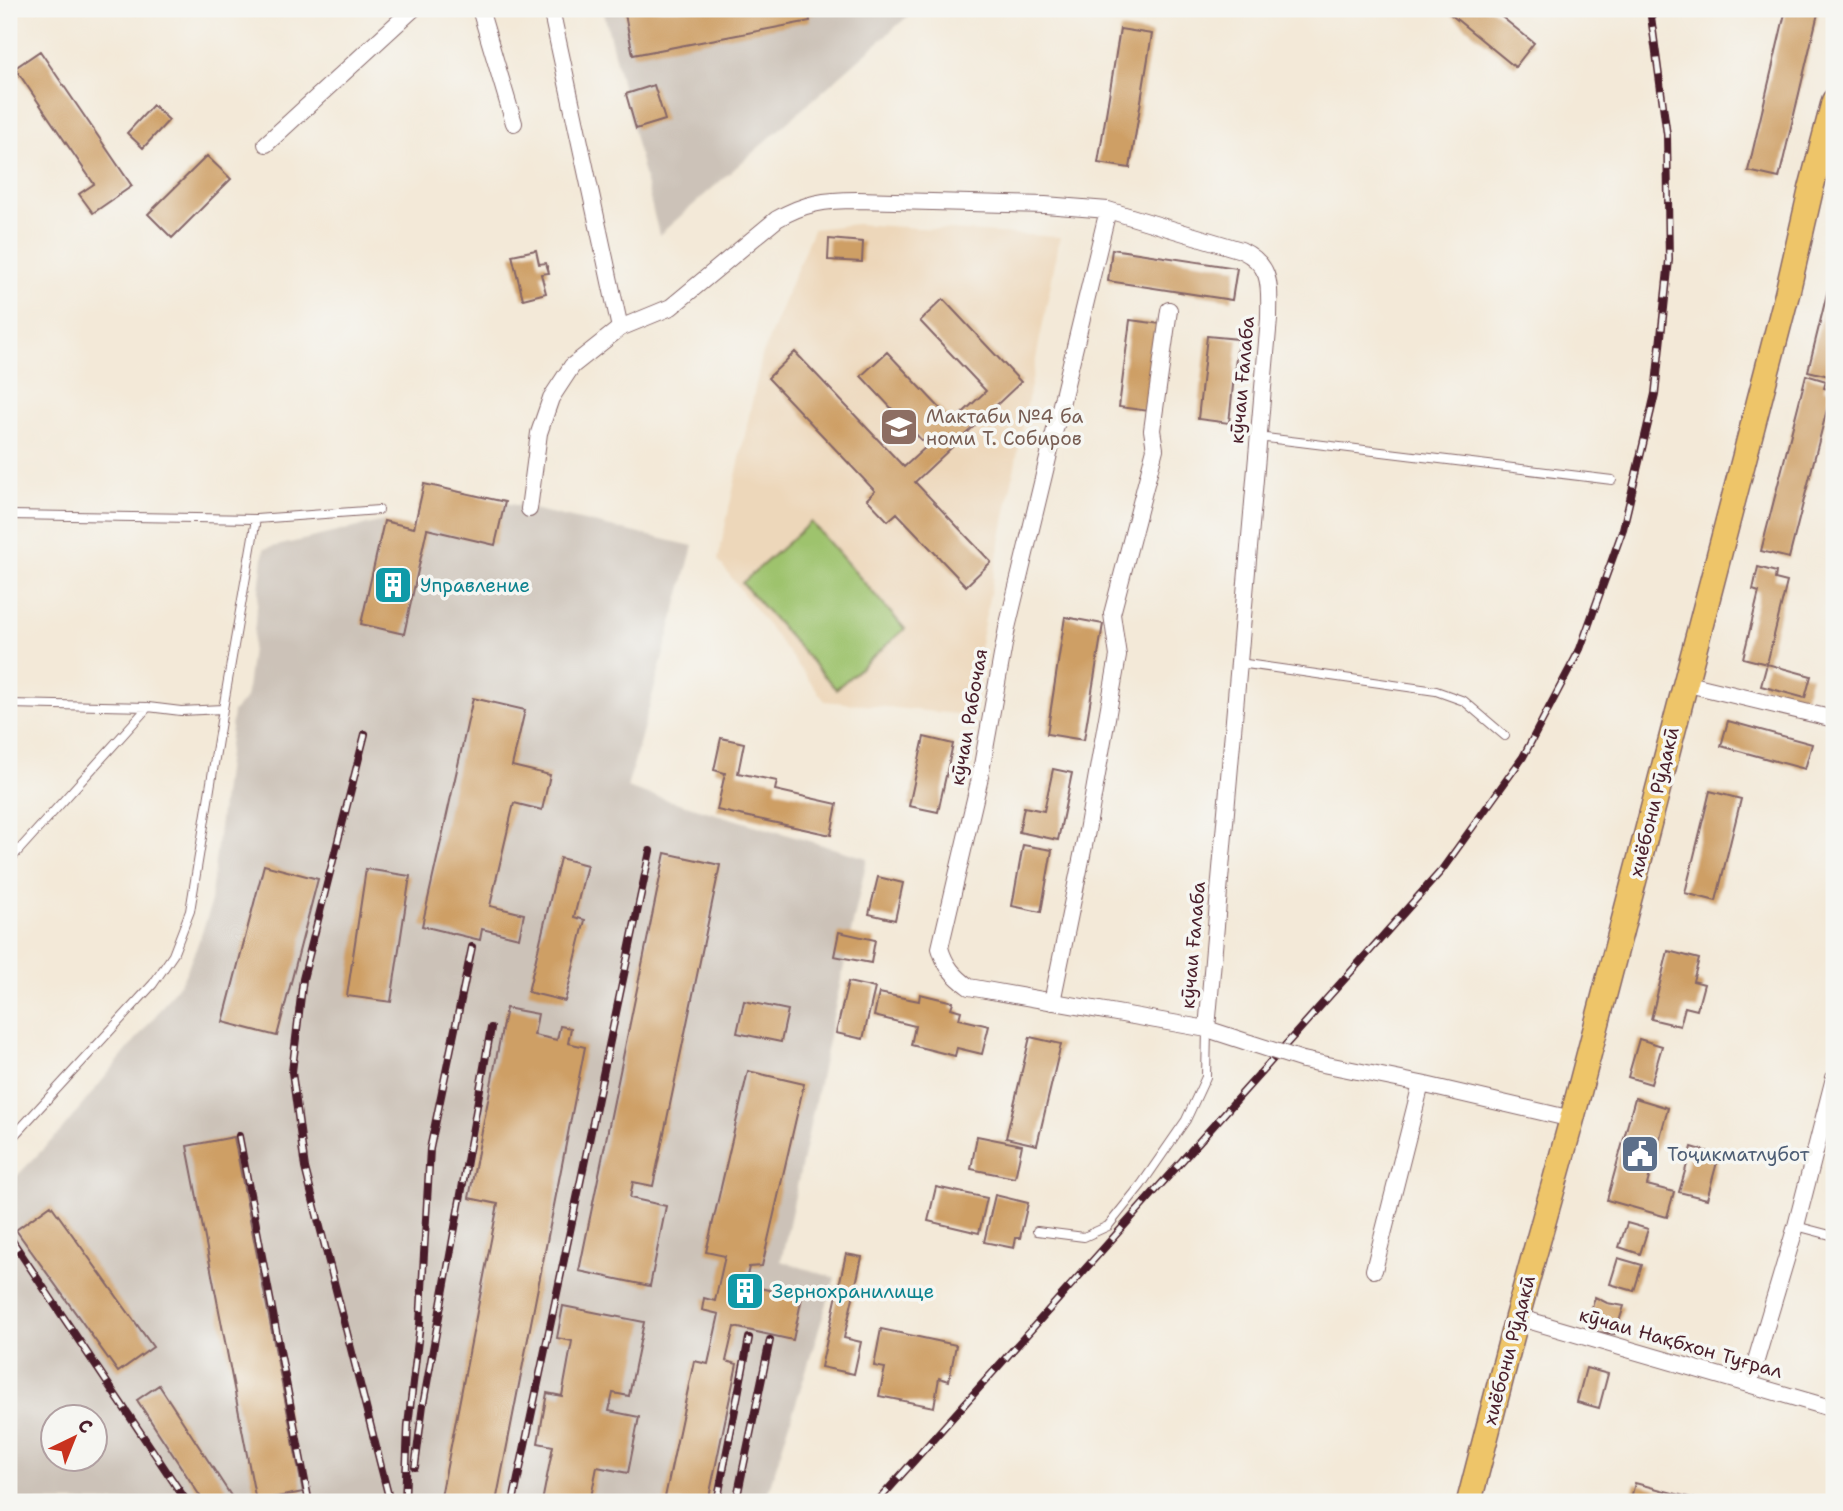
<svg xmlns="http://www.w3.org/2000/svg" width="1843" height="1511" viewBox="0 0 1843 1511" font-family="'Shantell Sans',sans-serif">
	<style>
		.built { fill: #edd7ba }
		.industrial { fill: #ccc2b8; fill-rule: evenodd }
		.green { fill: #9ec36d; stroke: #74714c; stroke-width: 2 }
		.building { fill: #ce9f65 }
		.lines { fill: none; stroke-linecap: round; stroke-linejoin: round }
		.service-casing { stroke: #856668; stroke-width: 10 }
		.minor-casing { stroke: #856668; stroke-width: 18 }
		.primary-casing { stroke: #856668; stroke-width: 27 }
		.service { stroke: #fff; stroke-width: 8 }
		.minor { stroke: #fff; stroke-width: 16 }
		.primary { stroke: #eec569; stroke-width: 24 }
		.rail-casing { stroke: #4a1f2b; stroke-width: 8 }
		.rail { stroke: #f6f6f2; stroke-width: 5; stroke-dasharray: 16; stroke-linecap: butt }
		.minor-bridge-casing { stroke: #856668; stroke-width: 18; stroke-linecap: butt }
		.minor-bridge { stroke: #fff; stroke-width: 16 }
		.labels { text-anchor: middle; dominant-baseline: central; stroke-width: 7; stroke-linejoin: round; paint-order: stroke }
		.street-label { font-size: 19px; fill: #4a1f2b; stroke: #f6f6f2 }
		.education-label { font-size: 19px; fill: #785e54; stroke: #f6f6f2; text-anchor: start }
		.culture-label { font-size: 19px; fill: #0d838f; stroke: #f6f6f2; text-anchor: start }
		.service-label { font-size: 19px; fill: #4e5e75; stroke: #f6f6f2; text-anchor: start }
	</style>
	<rect width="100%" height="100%" fill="#f6f6f2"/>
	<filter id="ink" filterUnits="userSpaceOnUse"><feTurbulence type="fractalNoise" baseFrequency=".0143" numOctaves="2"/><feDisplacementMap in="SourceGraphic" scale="14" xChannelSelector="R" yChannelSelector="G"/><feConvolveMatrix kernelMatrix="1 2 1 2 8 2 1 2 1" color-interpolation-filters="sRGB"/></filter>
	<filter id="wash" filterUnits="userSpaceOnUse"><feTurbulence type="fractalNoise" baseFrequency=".00686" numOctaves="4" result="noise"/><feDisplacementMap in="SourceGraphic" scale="28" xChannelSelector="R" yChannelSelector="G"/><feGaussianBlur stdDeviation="1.57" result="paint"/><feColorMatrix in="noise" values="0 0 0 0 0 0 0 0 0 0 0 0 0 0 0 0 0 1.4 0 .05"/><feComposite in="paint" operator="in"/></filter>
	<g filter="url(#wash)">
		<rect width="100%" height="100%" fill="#f3e9d8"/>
		<path class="built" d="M 856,224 L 1060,237 L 966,715 L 825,701 L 718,560 L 762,356 L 813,229 Z"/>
		<path class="industrial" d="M 603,9 L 916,9 L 659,235 Z
			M 424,484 L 693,546 L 627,788 L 867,858 L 781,1261 L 835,1278 L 765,1502 L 9,1502 L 9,1184 L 61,1131 L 156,1015 L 184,977 L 197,946 L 209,912 L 233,712 L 246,698 L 264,549 L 384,521 L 414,528 ZM 52,1416 L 94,1416 L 94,1458 L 52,1458 Z"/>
		<path class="green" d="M 811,522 L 905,629 L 836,689 L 742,583 Z"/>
		<g id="blocks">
			<path class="building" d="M 624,9 L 814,9 L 815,14 L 809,15 L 810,21 L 633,55 Z
				M 1444,9 L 1492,9 L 1534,43 L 1515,67 Z
				M 1786,9 L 1819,9 L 1779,178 L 1748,171 Z
				M 1120,29 L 1152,34 L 1130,168 L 1098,163 Z
				M 40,51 L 132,186 L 93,213 L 79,194 L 94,184 L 15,68 Z
				M 654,85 L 665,120 L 636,129 L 626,94 Z
				M 153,105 L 169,120 L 143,148 L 127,133 Z
				M 207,156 L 231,179 L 172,238 L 148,214 Z
				M 829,239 L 863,242 L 862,262 L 828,260 Z
				M 1112,249 L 1237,268 L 1232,300 L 1108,281 Z
				M 536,250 L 539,264 L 546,263 L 549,273 L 541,274 L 546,293 L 523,299 L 512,255 Z
				M 1833,269 L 1834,371 L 1833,377 L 1808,371 Z
				M 943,299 L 1021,382 L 915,482 L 991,562 L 966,586 L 897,513 L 888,521 L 867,499 L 875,491 L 768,378 L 795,352 L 904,467 L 927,446 L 861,376 L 887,352 L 953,422 L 986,391 L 920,321 Z
				M 1130,320 L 1161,324 L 1149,411 L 1119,407 Z
				M 1207,336 L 1238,339 L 1229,423 L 1198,419 Z
				M 1806,375 L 1826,381 L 1824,388 L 1832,390 L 1789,558 L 1761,551 Z
				M 424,484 L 505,502 L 495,545 L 427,529 L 404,634 L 361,624 L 384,521 L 414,528 Z
				M 1758,567 L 1776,572 L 1775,579 L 1787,582 L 1767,664 L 1743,658 L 1759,592 L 1753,590 Z
				M 1065,617 L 1103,624 L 1084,740 L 1047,734 Z
				M 1767,664 L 1811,676 L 1805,698 L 1761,686 Z
				M 473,698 L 525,710 L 512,766 L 550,775 L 542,810 L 514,803 L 490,906 L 524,914 L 519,938 L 482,929 L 480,940 L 422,926 Z
				M 1728,721 L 1812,744 L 1805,769 L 1721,746 Z
				M 924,737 L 953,744 L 938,812 L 909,806 Z
				M 721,738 L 744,743 L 738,773 L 777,781 L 775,790 L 837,804 L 831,835 L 717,810 L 725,773 L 714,770 Z
				M 1053,769 L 1072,773 L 1058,840 L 1019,832 L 1024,807 L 1044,811 Z
				M 1710,791 L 1741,799 L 1716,901 L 1685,893 Z
				M 1023,845 L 1052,850 L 1041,912 L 1012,906 Z
				M 665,853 L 720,865 L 653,1186 L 633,1182 L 630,1198 L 666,1206 L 650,1286 L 579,1271 Z
				M 560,858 L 587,865 L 574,917 L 585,920 L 565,1001 L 528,992 Z
				M 264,865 L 318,879 L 277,1036 L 223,1022 Z
				M 366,869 L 410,876 L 391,1002 L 347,996 Z
				M 878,877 L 903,883 L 895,920 L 869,914 Z
				M 839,932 L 875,940 L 871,963 L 834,956 Z
				M 1668,951 L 1699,959 L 1693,981 L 1704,984 L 1697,1010 L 1685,1007 L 1680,1026 L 1651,1019 Z
				M 848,982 L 875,988 L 863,1039 L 836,1033 Z
				M 879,993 L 919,1001 L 920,994 L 953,1002 L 951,1008 L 961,1011 L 959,1019 L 989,1026 L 982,1054 L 957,1048 L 955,1056 L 911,1045 L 915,1026 L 874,1016 Z
				M 744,1001 L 788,1010 L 781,1042 L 737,1033 Z
				M 506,1008 L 538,1014 L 534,1035 L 557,1040 L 560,1026 L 571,1028 L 568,1043 L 585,1047 L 496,1502 L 440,1502 L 498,1204 L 469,1198 Z
				M 1030,1037 L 1061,1044 L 1037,1145 L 1006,1138 Z
				M 1639,1039 L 1662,1046 L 1651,1084 L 1628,1077 Z
				M 748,1071 L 804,1084 L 762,1266 L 749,1267 L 745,1285 L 802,1297 L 793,1340 L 734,1327 L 726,1361 L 737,1364 L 708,1502 L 664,1502 L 694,1361 L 708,1364 L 719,1314 L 702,1310 L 704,1298 L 715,1301 L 725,1256 L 706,1252 Z
				M 1635,1098 L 1668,1108 L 1647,1185 L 1674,1192 L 1667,1217 L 1607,1200 Z
				M 977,1136 L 1022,1145 L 1015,1178 L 971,1169 Z
				M 234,1137 L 303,1492 L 256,1501 L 187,1146 Z
				M 1692,1147 L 1719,1155 L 1707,1199 L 1679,1192 Z
				M 936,1187 L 987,1198 L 979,1233 L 928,1221 Z
				M 995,1195 L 1028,1203 L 1020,1238 L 1016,1238 L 1014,1248 L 984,1242 Z
				M 51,1205 L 153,1347 L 118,1372 L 16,1230 Z
				M 1627,1223 L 1648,1229 L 1640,1254 L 1619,1247 Z
				M 846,1254 L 862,1257 L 844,1338 L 861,1342 L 854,1374 L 821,1367 Z
				M 1618,1258 L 1642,1265 L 1634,1291 L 1610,1284 Z
				M 1595,1297 L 1607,1303 L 1624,1306 L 1615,1334 L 1599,1332 L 1587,1326 Z
				M 563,1306 L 644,1322 L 629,1396 L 613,1393 L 609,1411 L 639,1417 L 628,1473 L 597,1467 L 590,1502 L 542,1502 L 553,1446 L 538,1443 L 547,1393 L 562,1396 L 572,1341 L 557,1338 Z
				M 881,1329 L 956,1345 L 949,1381 L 939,1378 L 934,1407 L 879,1396 L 885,1368 L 874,1366 Z
				M 1586,1368 L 1608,1374 L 1599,1408 L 1577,1402 Z
				M 159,1385 L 235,1502 L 204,1502 L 137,1400 Z
				M 1635,1483 L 1703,1501 L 1703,1502 L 1630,1502 Z"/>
		</g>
	</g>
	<g filter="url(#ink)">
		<use href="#blocks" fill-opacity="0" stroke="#856668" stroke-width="2"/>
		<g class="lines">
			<defs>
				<path id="service" d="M 1258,437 L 1612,480
					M 9,515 L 256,519 L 379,510
					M 1239,663 L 1436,691 L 1464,701 L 1505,736
					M 9,704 L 148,707 L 181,711 L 223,709 L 256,519
					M 9,861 L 148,707
					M 9,1141 L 153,984 L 173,955 L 190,911 L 223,709
					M 1796,1226 L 1834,1236
					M 1037,1231 L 1084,1237 L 1108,1226 L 1141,1185 L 1186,1120 L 1206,1077 L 1207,1029"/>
				<path id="minor" d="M 480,9 L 514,123
					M 551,9 L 620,328
					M 266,144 L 413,9
					M 1108,210 L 1007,628 L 979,782 L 940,948 C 945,966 954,976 969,987 L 1207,1029
					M 529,509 L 539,433 L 551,398 L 572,366 L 620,328 L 671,307 L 777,219 C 805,203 825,200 857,200 L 1045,205 L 1108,210 L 1241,250 C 1274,266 1269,288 1269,319 L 1207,1029 L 1250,1043
					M 1684,683 L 1834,719
					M 1052,1002 L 1087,831 L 1118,656 L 1112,614 L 1155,449 L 1152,430 L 1169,310
					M 1303,1060 L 1421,1084 L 1572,1119
					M 1374,1270 L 1421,1084
					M 1517,1317 L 1834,1409
					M 1749,1384 L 1796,1226 L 1834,1078"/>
				<path id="primary" d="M 1469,1502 L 1517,1317 L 1572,1119 L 1787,294 L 1811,189 L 1834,101"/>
			</defs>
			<use href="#service" class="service-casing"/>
			<use href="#minor" class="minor-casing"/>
			<use href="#primary" class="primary-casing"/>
			<use href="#service" class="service"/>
			<use href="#minor" class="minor"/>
			<use href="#primary" class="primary"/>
			<defs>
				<path id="rail" d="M 365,734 L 303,979 L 292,1072 L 305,1168 L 390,1502
					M 239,1136 L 309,1502
					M 9,1236 L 187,1502
					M 415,1467 L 423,1405 L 491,1028
					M 405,1502 L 408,1425 L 420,1324 L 430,1149 L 472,947
					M 513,1502 L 650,851
					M 717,1502 L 749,1338
					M 736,1502 L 770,1340
					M 877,1502 L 1441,871 L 1523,757 L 1580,649 L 1623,529 L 1655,394 L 1669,260 L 1667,135 L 1650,9"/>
			</defs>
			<use href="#rail" class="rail-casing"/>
			<use href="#rail" class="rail"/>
			<defs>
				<path id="minor-bridge" d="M 1250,1043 L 1303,1060"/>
			</defs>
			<use href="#minor-bridge" class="minor-bridge-casing"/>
			<use href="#minor-bridge" class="minor-bridge"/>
		</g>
	</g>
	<defs>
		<symbol id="school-square" viewBox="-11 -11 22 22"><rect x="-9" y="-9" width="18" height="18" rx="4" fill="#8d6e63" stroke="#f6f6f2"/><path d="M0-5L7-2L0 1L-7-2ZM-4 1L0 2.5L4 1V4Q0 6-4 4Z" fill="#fff"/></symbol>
		<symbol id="building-square" viewBox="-11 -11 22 22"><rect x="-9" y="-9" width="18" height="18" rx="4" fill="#0f9aa8" stroke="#f6f6f2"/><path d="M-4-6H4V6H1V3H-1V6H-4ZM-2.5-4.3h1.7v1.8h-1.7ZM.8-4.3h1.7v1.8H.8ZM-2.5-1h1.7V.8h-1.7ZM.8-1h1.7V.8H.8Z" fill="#fff"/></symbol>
		<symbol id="civic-square" viewBox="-11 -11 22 22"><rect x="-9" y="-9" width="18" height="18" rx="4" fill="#5c6f8a" stroke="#f6f6f2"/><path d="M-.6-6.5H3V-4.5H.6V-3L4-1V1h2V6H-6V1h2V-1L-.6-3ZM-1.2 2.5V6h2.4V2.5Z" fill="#fff"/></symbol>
	</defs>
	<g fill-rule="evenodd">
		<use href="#school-square" x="877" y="405" width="44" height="44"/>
		<use href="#building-square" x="371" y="563" width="44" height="44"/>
		<use href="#civic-square" x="1618" y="1132" width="44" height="44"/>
		<use href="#building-square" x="723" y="1269" width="44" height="44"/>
	</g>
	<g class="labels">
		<g class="street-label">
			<text transform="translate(1242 380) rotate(-85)">кӯчаи Ғалаба</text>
			<text transform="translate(969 717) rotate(-80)">кӯчаи Рабочая</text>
			<text transform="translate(1654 802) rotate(-76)">хиёбони Рӯдакӣ</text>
			<text transform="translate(1193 945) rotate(-85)">кӯчаи Ғалаба</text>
			<text transform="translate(1681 1343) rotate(16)">кӯчаи Нақбхон Туғрал</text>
			<text transform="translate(1509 1350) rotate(-75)">хиёбони Рӯдакӣ</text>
		</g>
		<g class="education-label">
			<text x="926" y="416">Мактаби №4 ба<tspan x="926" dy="22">номи Т. Собиров</tspan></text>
		</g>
		<g class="culture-label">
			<text x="420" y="585">Управление</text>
			<text x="772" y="1291">Зернохранилище</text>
		</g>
		<g class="service-label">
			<text x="1667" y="1154">Тоҷикматлубот</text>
		</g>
	</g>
	<rect width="1843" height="1511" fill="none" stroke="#f6f6f2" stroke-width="35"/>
	<g transform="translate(74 1438) rotate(43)"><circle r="33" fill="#f6f6f2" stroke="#b1a0a2" stroke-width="2"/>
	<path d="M0-5L12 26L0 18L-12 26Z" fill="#c8321e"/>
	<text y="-10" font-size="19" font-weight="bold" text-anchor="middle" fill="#4a1f2b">С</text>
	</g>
</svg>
